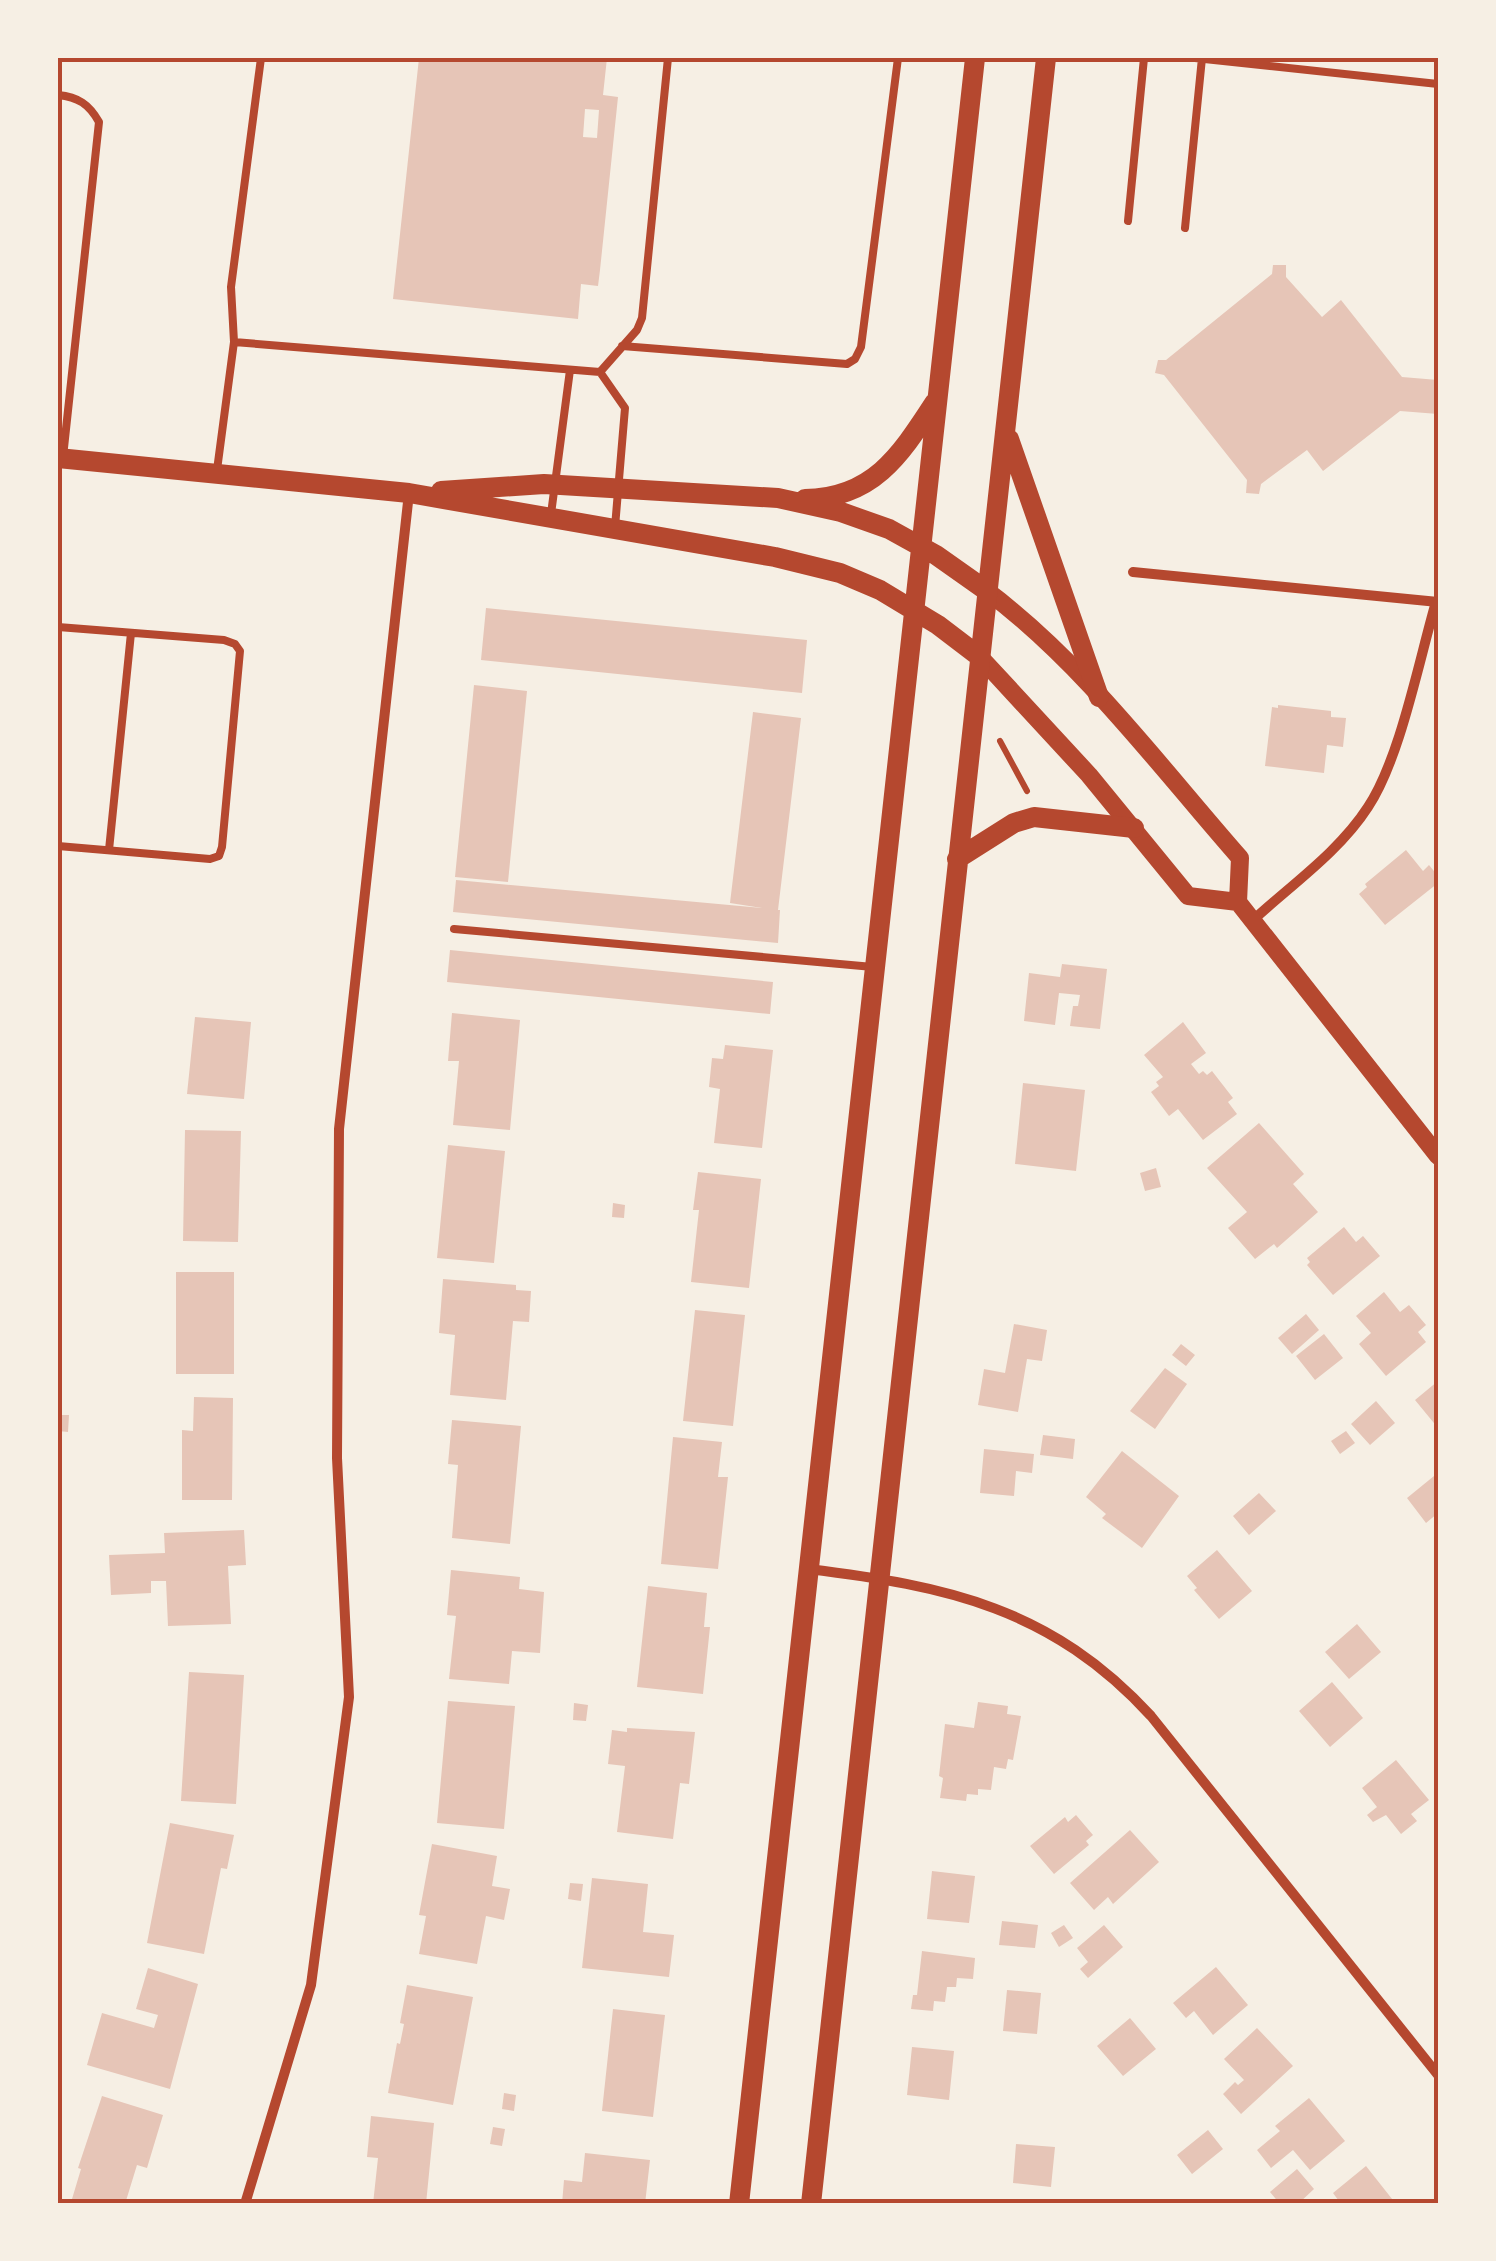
<svg xmlns="http://www.w3.org/2000/svg" width="1496" height="2261" viewBox="0 0 1496 2261" font-family="'Fira Sans',sans-serif">
	<style>
		.building { fill: #e6c5b7; fill-rule: evenodd }
		.lines { fill: none; stroke-linecap: round; stroke-linejoin: round }
		.path { stroke: #b5482f; stroke-width: 6 }
		.service { stroke: #b5482f; stroke-width: 8 }
		.minor { stroke: #b5482f; stroke-width: 10 }
		.tertiary { stroke: #b5482f; stroke-width: 18 }
		.secondary { stroke: #b5482f; stroke-width: 20 }
		.neatline { fill: none; stroke: #b5482f; stroke-width: 4 }
	</style>
	<rect width="100%" height="100%" fill="#f6efe4"/>
	<path class="building" d="M 419,58 L 607,58 L 603,95 L 618,97 L 600,270 L 598,286 L 581,284 L 578,319 L 393,299 ZM 585,109 L 599,110 L 597,138 L 583,137 Z
		M 1273,265 L 1286,265 L 1286,277 L 1322,317 L 1341,300 L 1402,377 L 1438,380 L 1438,414 L 1400,411 L 1323,471 L 1307,450 L 1261,484 L 1259,494 L 1246,493 L 1247,480 L 1164,375 L 1155,373 L 1158,360 L 1166,360 L 1272,274 Z
		M 486,608 L 807,640 L 802,693 L 481,660 Z
		M 474,685 L 527,691 L 508,882 L 455,877 Z
		M 1278,705 L 1331,711 L 1331,717 L 1346,718 L 1343,747 L 1327,745 L 1324,773 L 1265,766 L 1272,707 L 1278,708 Z
		M 753,712 L 801,718 L 778,910 L 780,910 L 778,943 L 453,912 L 456,880 L 762,908 L 730,903 Z
		M 1406,850 L 1423,871 L 1429,865 L 1438,876 L 1438,883 L 1385,925 L 1359,894 L 1367,887 L 1365,884 Z
		M 450,950 L 773,982 L 770,1014 L 447,982 Z
		M 1062,964 L 1107,969 L 1100,1029 L 1070,1026 L 1073,1006 L 1078,1006 L 1080,995 L 1059,993 L 1055,1025 L 1024,1021 L 1029,973 L 1060,977 Z
		M 452,1013 L 520,1020 L 510,1130 L 453,1125 L 459,1061 L 448,1061 Z
		M 195,1017 L 251,1022 L 244,1099 L 187,1094 Z
		M 1183,1022 L 1206,1053 L 1191,1064 L 1199,1074 L 1203,1071 L 1207,1075 L 1212,1071 L 1233,1098 L 1228,1102 L 1237,1114 L 1203,1140 L 1178,1109 L 1169,1116 L 1151,1092 L 1159,1086 L 1156,1082 L 1163,1077 L 1144,1055 Z
		M 725,1045 L 773,1050 L 762,1148 L 714,1143 L 720,1089 L 709,1087 L 712,1058 L 723,1059 Z
		M 1023,1083 L 1085,1090 L 1076,1171 L 1015,1164 Z
		M 1259,1123 L 1304,1174 L 1293,1184 L 1318,1212 L 1277,1248 L 1274,1244 L 1255,1259 L 1228,1228 L 1247,1212 L 1207,1168 Z
		M 185,1130 L 241,1131 L 238,1242 L 183,1241 Z
		M 448,1145 L 505,1151 L 494,1263 L 437,1258 Z
		M 1156,1168 L 1161,1187 L 1145,1191 L 1140,1173 Z
		M 698,1172 L 761,1179 L 749,1288 L 691,1282 L 699,1210 L 693,1210 Z
		M 613,1203 L 625,1205 L 624,1218 L 612,1217 Z
		M 1344,1227 L 1356,1242 L 1363,1236 L 1380,1256 L 1333,1295 L 1307,1265 L 1310,1262 L 1307,1258 Z
		M 176,1272 L 234,1272 L 234,1374 L 176,1374 Z
		M 443,1279 L 516,1285 L 516,1290 L 531,1291 L 529,1322 L 513,1321 L 506,1400 L 450,1395 L 455,1335 L 439,1333 Z
		M 1384,1292 L 1400,1312 L 1409,1305 L 1426,1325 L 1418,1332 L 1426,1342 L 1386,1376 L 1359,1344 L 1371,1333 L 1356,1316 Z
		M 695,1310 L 745,1315 L 733,1426 L 683,1421 Z
		M 1306,1314 L 1319,1330 L 1292,1354 L 1278,1338 Z
		M 1014,1324 L 1047,1330 L 1042,1361 L 1027,1359 L 1018,1412 L 978,1405 L 984,1369 L 1005,1373 Z
		M 1324,1334 L 1343,1358 L 1315,1380 L 1296,1356 Z
		M 1181,1344 L 1195,1355 L 1186,1366 L 1172,1355 Z
		M 1165,1368 L 1187,1384 L 1155,1429 L 1130,1411 Z
		M 1438,1381 L 1438,1428 L 1415,1400 Z
		M 194,1397 L 233,1398 L 232,1500 L 182,1500 L 182,1430 L 193,1431 Z
		M 1376,1401 L 1395,1423 L 1370,1445 L 1351,1424 Z
		M 58,1415 L 69,1415 L 68,1432 L 58,1431 Z
		M 452,1420 L 521,1426 L 510,1544 L 452,1538 L 458,1465 L 448,1464 Z
		M 1346,1431 L 1355,1443 L 1340,1454 L 1331,1441 Z
		M 1043,1435 L 1075,1439 L 1073,1459 L 1040,1455 Z
		M 673,1437 L 722,1442 L 718,1477 L 728,1477 L 718,1569 L 661,1564 Z
		M 984,1449 L 1034,1454 L 1032,1473 L 1016,1471 L 1014,1496 L 980,1493 Z
		M 1122,1451 L 1179,1496 L 1142,1548 L 1102,1518 L 1106,1514 L 1086,1497 Z
		M 1434,1476 L 1438,1482 L 1438,1513 L 1426,1523 L 1407,1498 Z
		M 1259,1493 L 1276,1511 L 1249,1535 L 1233,1516 Z
		M 244,1530 L 246,1565 L 228,1566 L 231,1624 L 168,1626 L 166,1581 L 151,1581 L 151,1593 L 111,1595 L 109,1555 L 165,1553 L 164,1533 Z
		M 1217,1550 L 1252,1591 L 1219,1619 L 1194,1590 L 1197,1588 L 1187,1576 Z
		M 451,1570 L 520,1577 L 519,1589 L 544,1592 L 540,1653 L 512,1651 L 509,1684 L 449,1679 L 456,1616 L 447,1615 Z
		M 648,1586 L 707,1593 L 704,1627 L 710,1627 L 703,1694 L 637,1687 Z
		M 1357,1624 L 1381,1652 L 1349,1679 L 1325,1652 Z
		M 189,1672 L 244,1675 L 236,1804 L 181,1801 Z
		M 1332,1682 L 1363,1718 L 1330,1747 L 1299,1711 Z
		M 448,1701 L 515,1706 L 504,1829 L 437,1823 Z
		M 978,1702 L 1008,1706 L 1007,1714 L 1021,1716 L 1013,1760 L 1008,1759 L 1006,1769 L 994,1767 L 991,1790 L 978,1789 L 978,1795 L 967,1794 L 966,1801 L 940,1798 L 943,1778 L 939,1776 L 945,1724 L 974,1728 Z
		M 574,1703 L 588,1705 L 586,1721 L 573,1720 Z
		M 627,1728 L 695,1732 L 689,1784 L 680,1783 L 673,1839 L 617,1832 L 625,1766 L 608,1764 L 612,1730 L 627,1732 Z
		M 1396,1760 L 1429,1800 L 1411,1814 L 1417,1821 L 1401,1834 L 1386,1815 L 1373,1822 L 1367,1815 L 1377,1807 L 1362,1788 Z
		M 1076,1815 L 1093,1835 L 1086,1841 L 1089,1845 L 1054,1874 L 1030,1846 L 1065,1817 L 1068,1822 Z
		M 170,1823 L 234,1835 L 227,1869 L 221,1868 L 204,1954 L 147,1943 Z
		M 1130,1830 L 1159,1862 L 1113,1904 L 1108,1897 L 1094,1910 L 1070,1883 Z
		M 432,1844 L 497,1856 L 492,1886 L 510,1889 L 504,1920 L 486,1916 L 477,1964 L 419,1954 L 426,1916 L 419,1915 Z
		M 932,1871 L 975,1876 L 969,1923 L 927,1919 Z
		M 592,1878 L 648,1884 L 643,1932 L 674,1935 L 669,1977 L 582,1968 Z
		M 570,1883 L 583,1884 L 581,1901 L 568,1899 Z
		M 1002,1921 L 1038,1925 L 1035,1948 L 999,1945 Z
		M 1064,1925 L 1073,1938 L 1059,1947 L 1051,1933 Z
		M 1104,1925 L 1123,1947 L 1088,1978 L 1080,1969 L 1088,1962 L 1077,1948 Z
		M 922,1951 L 975,1958 L 973,1979 L 957,1978 L 956,1987 L 947,1987 L 945,2002 L 934,2001 L 933,2011 L 911,2009 L 913,1995 L 917,1995 Z
		M 1216,1967 L 1248,2005 L 1213,2035 L 1194,2011 L 1186,2018 L 1173,2003 Z
		M 148,1968 L 198,1984 L 170,2089 L 87,2065 L 102,2013 L 154,2028 L 158,2015 L 136,2009 Z
		M 407,1985 L 473,1997 L 453,2105 L 388,2093 L 397,2043 L 400,2044 L 404,2024 L 400,2023 Z
		M 1007,1990 L 1041,1993 L 1037,2034 L 1003,2031 Z
		M 613,2009 L 665,2015 L 653,2117 L 602,2111 Z
		M 1130,2018 L 1156,2049 L 1123,2076 L 1097,2046 Z
		M 1257,2028 L 1293,2066 L 1241,2114 L 1223,2094 L 1235,2082 L 1238,2085 L 1244,2080 L 1224,2059 Z
		M 912,2047 L 954,2051 L 949,2100 L 907,2095 Z
		M 504,2093 L 516,2095 L 514,2111 L 502,2109 Z
		M 102,2096 L 163,2115 L 147,2168 L 137,2165 L 125,2204 L 86,2204 L 72,2199 L 81,2169 L 78,2168 Z
		M 1309,2098 L 1345,2141 L 1310,2170 L 1293,2150 L 1271,2168 L 1257,2150 L 1280,2131 L 1275,2126 Z
		M 371,2116 L 434,2123 L 426,2204 L 373,2204 L 378,2158 L 367,2157 Z
		M 493,2127 L 505,2129 L 502,2146 L 490,2144 Z
		M 1208,2130 L 1223,2149 L 1192,2174 L 1177,2155 Z
		M 1016,2144 L 1055,2147 L 1051,2187 L 1013,2183 Z
		M 585,2153 L 650,2160 L 645,2204 L 562,2204 L 564,2180 L 582,2182 Z
		M 1366,2166 L 1396,2204 L 1341,2204 L 1333,2193 Z
		M 1297,2169 L 1314,2189 L 1298,2204 L 1280,2204 L 1270,2192 Z"/>
	<g class="lines">
		<path class="path" d="M 1000,741 L 1027,791"/>
		<path class="service" d="M 1195,58 L 1438,84
			M 58,95 C 78,97 89,104 99,122 L 63,457
			M 1128,221 L 1144,58
			M 1185,228 L 1202,58
			M 234,342 L 600,372
			M 622,346 L 847,364 L 855,359 L 861,347 L 898,58
			M 600,372 L 637,330 L 642,318 L 668,58
			M 600,372 L 625,408 L 615,527
			M 217,470 L 234,342 L 231,287 L 261,58
			M 551,514 L 570,370
			M 58,627 L 224,640 L 235,644 L 240,651 L 222,847 L 219,856 L 210,859 L 58,846
			M 109,850 L 131,633
			M 454,929 L 873,967"/>
		<path class="minor" d="M 1133,572 L 1438,602
			M 1252,921 C 1291,885 1339,852 1368,807 C 1400,759 1419,660 1436,602
			M 808,1569 C 947,1586 1052,1608 1151,1716 L 1438,2075
			M 245,2204 L 311,1985 L 349,1697 L 337,1458 L 339,1129 L 409,493"/>
		<path class="tertiary" d="M 987,591 C 1084,664 1160,767 1240,858 L 1238,902 L 1438,1156
			M 980,657 L 1089,775 L 1188,896 L 1238,902"/>
		<path class="secondary" d="M 1009,439 L 1099,697
			M 58,458 L 409,493 L 775,557 L 840,573 L 880,590 L 938,625 L 980,657
			M 441,491 L 544,484 L 778,498 L 841,512 L 889,529 L 936,555 L 987,591
			M 805,499 C 874,498 901,454 935,402
			M 957,859 L 1014,823 L 1034,817 L 1134,828
			M 739,2204 L 975,58
			M 811,2204 L 1046,58"/>
	</g>
	<rect width="1496" height="2261" fill="none" stroke="#f6efe4" stroke-width="120"/>
	<rect x="60" y="60" width="1376" height="2141" class="neatline"/>
</svg>
